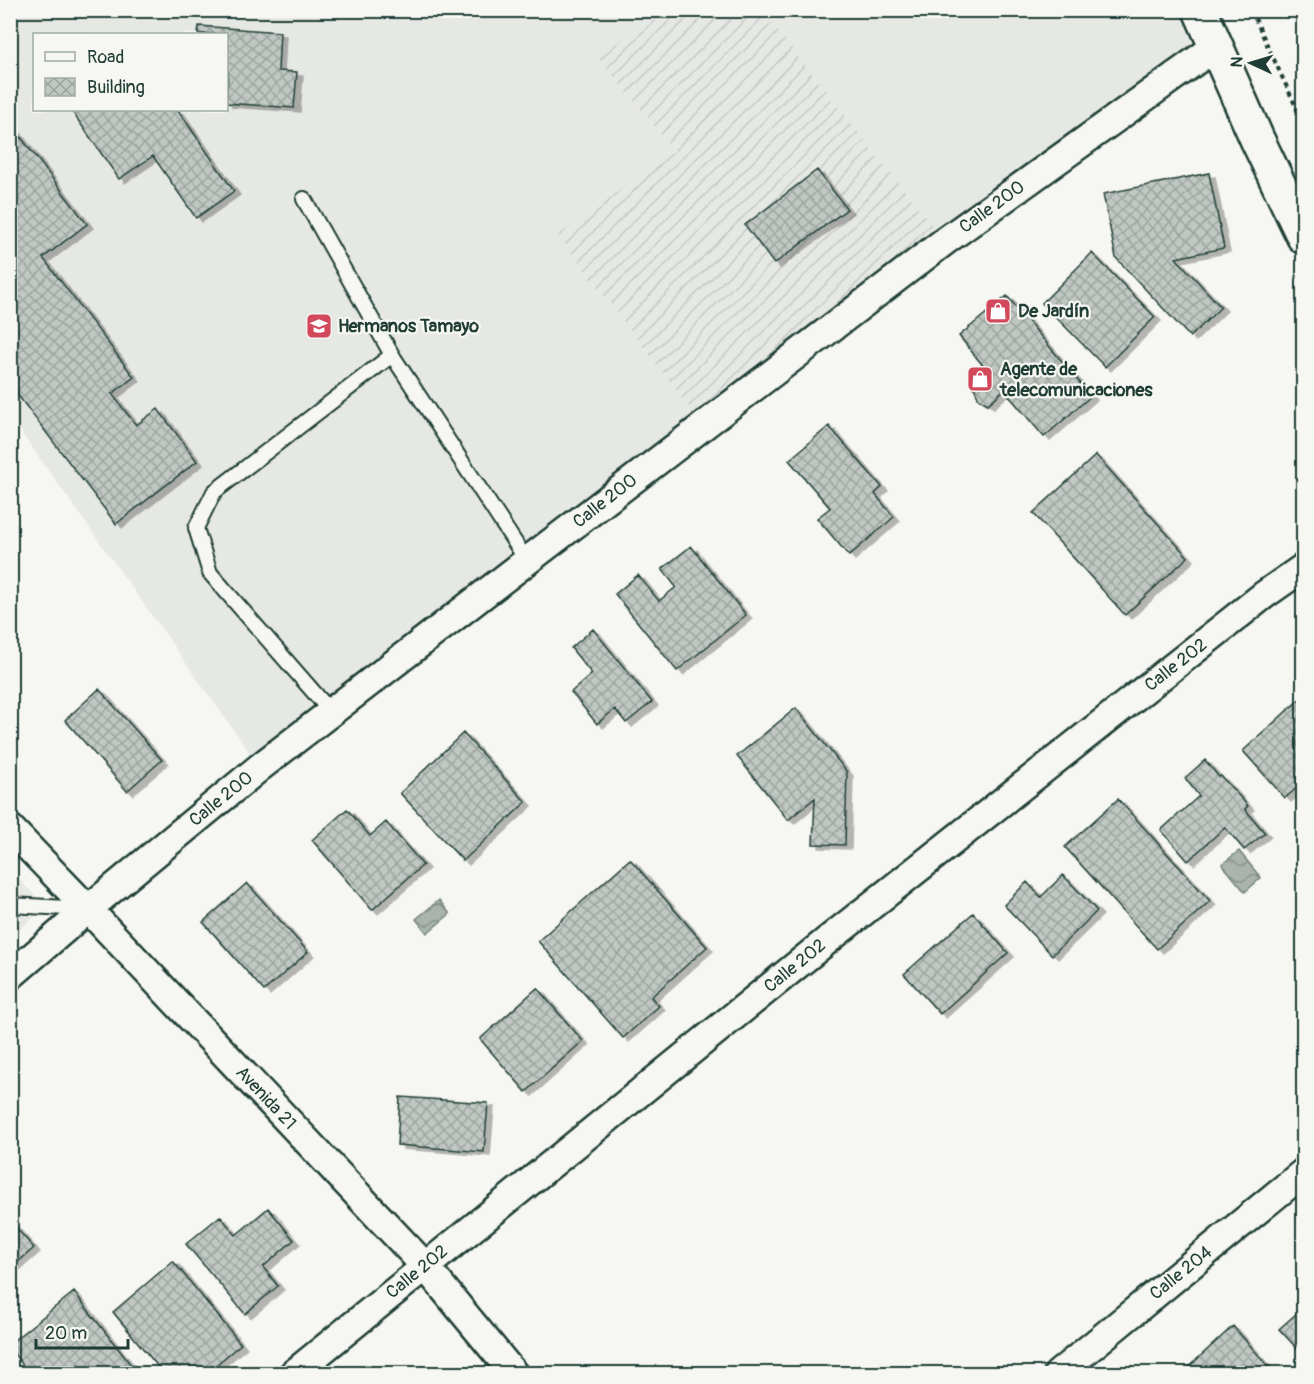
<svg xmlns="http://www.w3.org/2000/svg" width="1314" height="1384" viewBox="0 0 1314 1384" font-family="Pangolin,sans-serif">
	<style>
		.built { fill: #e6e8e4; fill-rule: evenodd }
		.industrial { fill: url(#industrial-furrows) }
		.water { fill: url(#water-waves); stroke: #72847d; stroke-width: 1.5 }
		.building { fill: url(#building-cross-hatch); stroke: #1f3d34; stroke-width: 1.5; filter: url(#shadow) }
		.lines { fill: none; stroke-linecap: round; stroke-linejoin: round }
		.lane-casing { stroke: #1f3d34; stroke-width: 18 }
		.street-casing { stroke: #1f3d34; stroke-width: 32 }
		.primary-casing { stroke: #1f3d34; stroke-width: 38 }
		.path { stroke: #1f3d34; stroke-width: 4; stroke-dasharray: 4.5 4.5; stroke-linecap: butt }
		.lane { stroke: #f6f6f2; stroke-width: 14 }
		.street { stroke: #f6f6f2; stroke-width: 27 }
		.primary { stroke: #f6f6f2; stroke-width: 33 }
		.labels { text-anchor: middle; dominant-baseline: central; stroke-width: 4.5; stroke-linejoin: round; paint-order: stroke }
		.street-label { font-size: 18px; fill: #1f3d34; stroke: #f6f6f2 }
		.poi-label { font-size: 18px; font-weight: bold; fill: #1f3d34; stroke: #f6f6f2; text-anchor: start }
	</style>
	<defs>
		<pattern id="industrial-furrows" width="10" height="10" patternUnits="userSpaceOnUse" patternTransform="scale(1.5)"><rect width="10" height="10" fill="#e6e8e4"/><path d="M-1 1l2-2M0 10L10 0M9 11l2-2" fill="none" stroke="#c5c8c4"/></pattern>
		<pattern id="water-waves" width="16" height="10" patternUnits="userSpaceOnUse" patternTransform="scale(1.5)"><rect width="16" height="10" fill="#aab3ae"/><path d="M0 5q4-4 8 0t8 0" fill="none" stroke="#8a938e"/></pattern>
		<pattern id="building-cross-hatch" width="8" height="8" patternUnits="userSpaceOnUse" patternTransform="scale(1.5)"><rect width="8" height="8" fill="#c1c8c3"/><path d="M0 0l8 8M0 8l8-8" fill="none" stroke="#9ca49f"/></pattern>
		<filter id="shadow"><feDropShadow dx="6" dy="4" stdDeviation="0" flood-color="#0004"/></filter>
	</defs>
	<rect width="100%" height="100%" fill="#f6f6f2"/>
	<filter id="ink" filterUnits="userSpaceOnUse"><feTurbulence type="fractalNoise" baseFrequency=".0167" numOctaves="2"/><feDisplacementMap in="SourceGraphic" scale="12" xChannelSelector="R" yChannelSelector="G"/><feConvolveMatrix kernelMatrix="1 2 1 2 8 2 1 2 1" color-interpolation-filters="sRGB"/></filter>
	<g filter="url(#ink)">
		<path class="built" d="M 10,11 L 659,11 L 599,57 L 675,151 L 703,425 L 260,767 L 11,418 ZM 34,34 L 226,34 L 226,110 L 34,110 Z
			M 761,11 L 1191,11 L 1215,47 L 945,241 Z
			M 10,870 L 46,907 L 11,937 L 10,937 Z"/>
		<path class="industrial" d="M 761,10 L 945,241 L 703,425 L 558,235 L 675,151 L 598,57 L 659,11 Z"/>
		<path class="water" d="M 1239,851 L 1261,878 L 1245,892 L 1222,864 Z
			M 439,900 L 450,914 L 427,933 L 416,919 Z"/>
		<path class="building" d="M 199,26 L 280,32 L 278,71 L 297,72 L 294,108 L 226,103 L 228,72 L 226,72 L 226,34 L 198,34 Z
			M 71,110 L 178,110 L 234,191 L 196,218 L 153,156 L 119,179 Z
			M 10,123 L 87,224 L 43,258 L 134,377 L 112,394 L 136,425 L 158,409 L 197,461 L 116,524 L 10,385 Z
			M 817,170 L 847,209 L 774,264 L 745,225 Z
			M 1209,173 L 1224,248 L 1176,258 L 1221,307 L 1190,337 L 1116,258 L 1103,194 Z
			M 1092,253 L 1155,317 L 1105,367 L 1042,303 Z
			M 1007,296 L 1091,396 L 1044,437 L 1004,390 L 988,404 L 979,399 L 973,385 L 975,376 L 985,368 L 959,336 Z
			M 829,426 L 882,487 L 875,494 L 894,517 L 849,556 L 817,518 L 830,508 L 789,460 Z
			M 1096,455 L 1188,557 L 1125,615 L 1033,513 Z
			M 691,546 L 746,615 L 677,671 L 615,594 L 638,575 L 659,601 L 676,587 L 662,569 Z
			M 593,629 L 652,702 L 626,723 L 615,709 L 597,724 L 571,692 L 592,674 L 571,648 Z
			M 99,689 L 162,760 L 127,791 L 65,720 Z
			M 1302,697 L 1304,699 L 1304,782 L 1285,798 L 1243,751 Z
			M 796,708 L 847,772 L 845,845 L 813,844 L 815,798 L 788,820 L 737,756 Z
			M 463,733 L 526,802 L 463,861 L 400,793 Z
			M 1205,760 L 1219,777 L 1221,776 L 1248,806 L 1245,809 L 1265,833 L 1244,850 L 1225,827 L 1188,861 L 1161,830 L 1199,796 L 1185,778 Z
			M 1118,799 L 1210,901 L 1157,949 L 1065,847 Z
			M 347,809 L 370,836 L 386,822 L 423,865 L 372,910 L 312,840 Z
			M 630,859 L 707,947 L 651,997 L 659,1006 L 623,1038 L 538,941 Z
			M 1063,875 L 1097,911 L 1052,955 L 1004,905 L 1027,882 L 1041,897 Z
			M 247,883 L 308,952 L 264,991 L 203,922 Z
			M 973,913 L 1008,953 L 940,1014 L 904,974 Z
			M 537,988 L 583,1041 L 526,1092 L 480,1039 Z
			M 400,1097 L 488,1103 L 484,1152 L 397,1145 Z
			M 268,1208 L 294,1240 L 263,1267 L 278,1286 L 245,1314 L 186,1244 L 220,1216 L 236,1235 Z
			M 10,1221 L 34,1248 L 10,1269 Z
			M 173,1261 L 241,1344 L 205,1374 L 164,1374 L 113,1312 Z
			M 74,1292 L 138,1374 L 30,1374 L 10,1349 L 10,1343 Z
			M 1304,1307 L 1304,1356 L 1279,1329 Z
			M 1233,1326 L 1275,1374 L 1181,1374 Z"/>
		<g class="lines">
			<defs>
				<path id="lane" d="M 304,199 L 392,355 L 527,561
					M 331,712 L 210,573 L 196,528 L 214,492 L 392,355
					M 10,905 L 86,909"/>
				<path id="street" d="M 10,828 L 88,909 L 425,1266 L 514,1374
					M 10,976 L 88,909 L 260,767 L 527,561 L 945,241 L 1215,47
					M 293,1374 L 829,939 L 1264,595 L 1304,567
					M 1058,1374 L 1304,1172"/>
				<path id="primary" d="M 1200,10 L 1257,139 L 1304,237"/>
			</defs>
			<use href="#lane" class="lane-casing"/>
			<use href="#street" class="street-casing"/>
			<use href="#primary" class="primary-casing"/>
			<path class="path" d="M 1251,10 L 1304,124"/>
			<use href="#lane" class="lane"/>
			<use href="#street" class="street"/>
			<use href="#primary" class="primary"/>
		</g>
	</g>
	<defs>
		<symbol id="shop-square" viewBox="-11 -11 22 22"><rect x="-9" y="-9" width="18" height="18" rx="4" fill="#d1495b" stroke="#f6f6f2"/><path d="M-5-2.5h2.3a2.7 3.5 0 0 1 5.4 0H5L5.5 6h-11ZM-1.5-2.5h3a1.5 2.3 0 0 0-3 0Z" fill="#fff"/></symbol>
		<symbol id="university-square" viewBox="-11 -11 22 22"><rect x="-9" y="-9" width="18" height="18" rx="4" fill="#d1495b" stroke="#f6f6f2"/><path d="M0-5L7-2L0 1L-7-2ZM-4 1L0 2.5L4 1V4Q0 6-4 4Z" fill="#fff"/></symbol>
	</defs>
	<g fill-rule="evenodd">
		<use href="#shop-square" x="983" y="296" width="30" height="30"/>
		<use href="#university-square" x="304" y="311" width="30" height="30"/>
		<use href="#shop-square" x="965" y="364" width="30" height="30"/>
	</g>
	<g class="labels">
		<g class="street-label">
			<text transform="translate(992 207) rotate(-36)">Calle 200</text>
			<text transform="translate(605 501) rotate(-38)">Calle 200</text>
			<text transform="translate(1176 665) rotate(-38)">Calle 202</text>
			<text transform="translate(221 799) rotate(-39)">Calle 200</text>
			<text transform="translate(795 966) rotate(-39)">Calle 202</text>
			<text transform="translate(266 1098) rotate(47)">Avenida 21</text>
			<text transform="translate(417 1272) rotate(-39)">Calle 202</text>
			<text transform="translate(1181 1273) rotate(-39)">Calle 204</text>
		</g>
		<g class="poi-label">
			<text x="1018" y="311">De Jardín</text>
			<text x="338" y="326">Hermanos Tamayo</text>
			<text x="1000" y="369">Agente de<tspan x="1000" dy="21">telecomunicaciones</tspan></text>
		</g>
	</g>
	<rect width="1314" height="1384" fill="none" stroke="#f6f6f2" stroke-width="36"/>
	<rect x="18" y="18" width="1278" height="1348" fill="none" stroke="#1f3d34" stroke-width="2" filter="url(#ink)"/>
	<rect x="33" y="33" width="195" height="78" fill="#f6f6f2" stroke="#a0aca6" stroke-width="1.5"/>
	<rect x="45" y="52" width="30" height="9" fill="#f6f6f2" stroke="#a0aca6" stroke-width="1.5"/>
	<text x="87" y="63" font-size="18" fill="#1f3d34">Road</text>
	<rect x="45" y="78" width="30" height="18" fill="url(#building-cross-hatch)" stroke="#a0aca6" stroke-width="1.5"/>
	<text x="87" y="93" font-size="18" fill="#1f3d34">Building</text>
	<g transform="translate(1251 63) rotate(274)" stroke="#f6f6f2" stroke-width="4.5" paint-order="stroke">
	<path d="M0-4.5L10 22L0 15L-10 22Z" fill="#1f3d34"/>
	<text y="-9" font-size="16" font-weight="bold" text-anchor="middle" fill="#1f3d34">N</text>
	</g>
	<path d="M36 1339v9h92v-9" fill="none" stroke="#1f3d34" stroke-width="3"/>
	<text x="45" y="1339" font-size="18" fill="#1f3d34" stroke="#f6f6f2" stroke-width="4.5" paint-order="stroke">20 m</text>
</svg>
